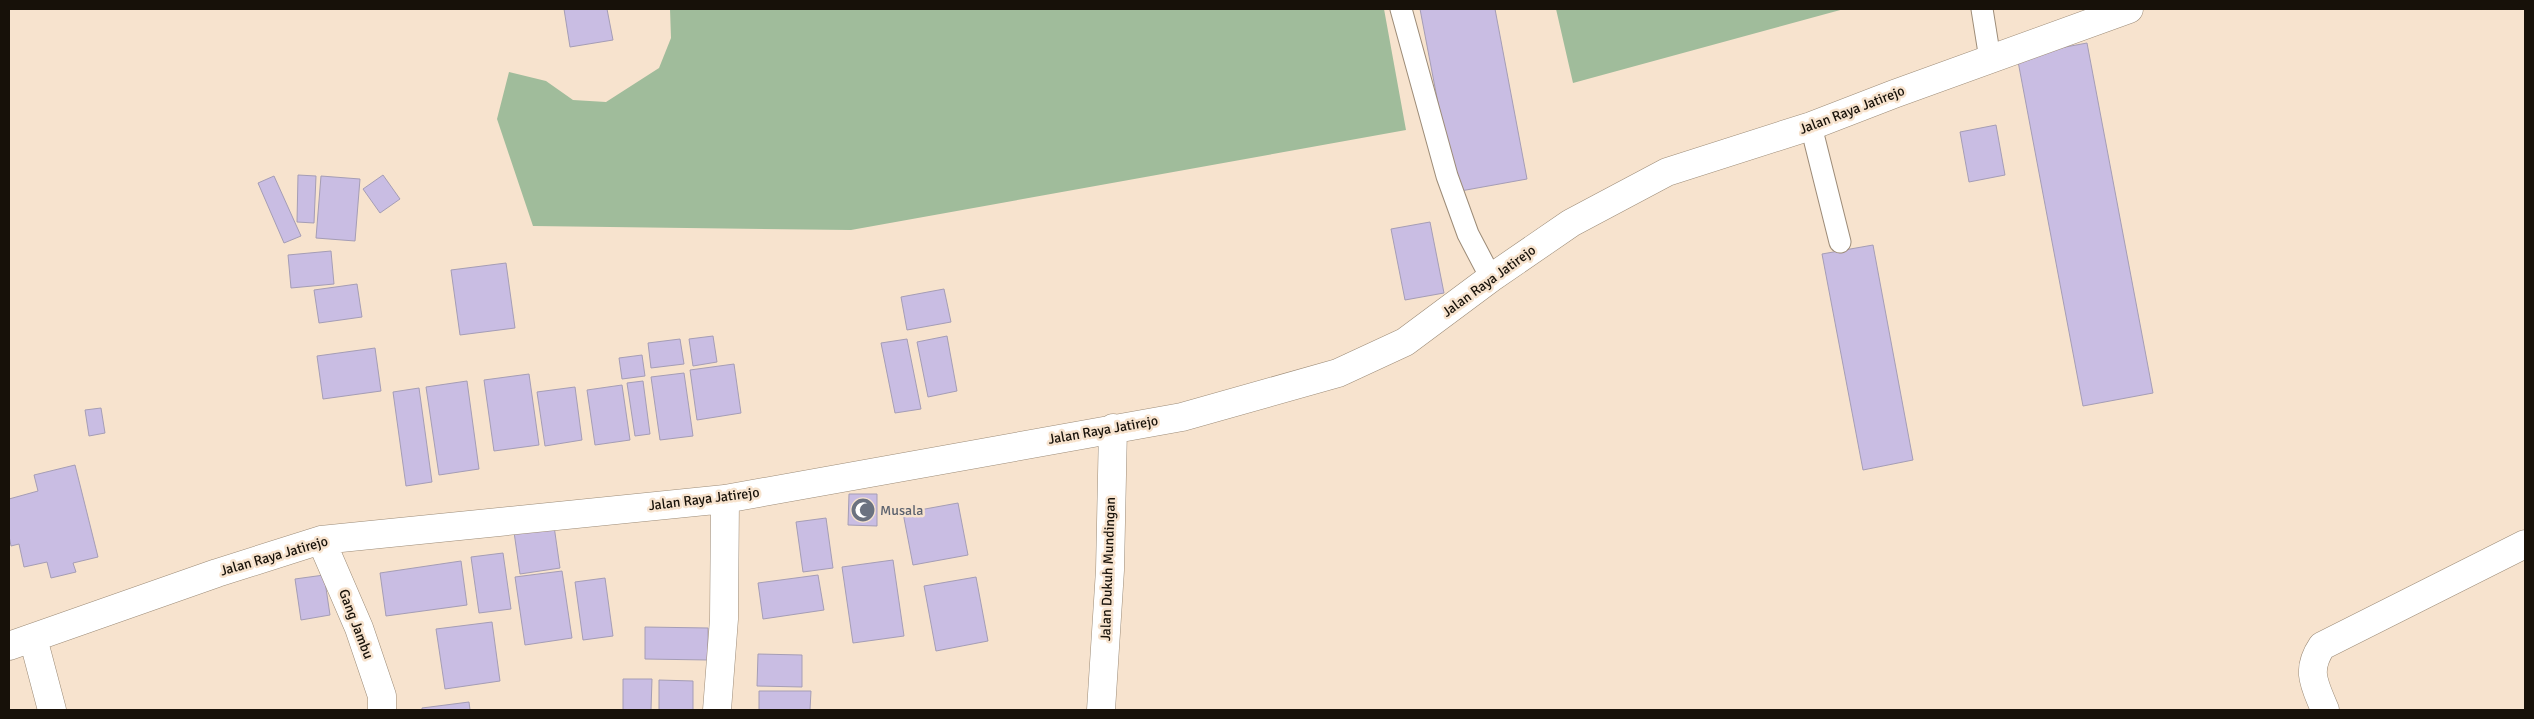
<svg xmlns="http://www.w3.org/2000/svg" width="2534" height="719" viewBox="0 0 2534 719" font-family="Signika,sans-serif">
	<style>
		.forest { fill: #a0bc9b }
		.building { fill: #c9bde3; stroke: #a59db5 }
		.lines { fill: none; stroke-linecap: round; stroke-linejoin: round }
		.lane-casing { stroke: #9c8b77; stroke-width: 23 }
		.street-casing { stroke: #9c8b77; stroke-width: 29 }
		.lane { stroke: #fff; stroke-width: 21 }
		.street { stroke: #fff; stroke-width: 28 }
		.labels { text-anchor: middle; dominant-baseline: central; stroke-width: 5; stroke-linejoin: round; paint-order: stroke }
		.street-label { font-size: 14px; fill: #171109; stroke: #f7e3ce }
		.worship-label { font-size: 14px; fill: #5b616d; stroke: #f7e3ce; text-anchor: start }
	</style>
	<rect width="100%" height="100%" fill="#f7e3ce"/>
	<path class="forest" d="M 670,9 L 1384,9 L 1406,130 L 851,230 L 533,226 L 497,119 L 509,72 L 546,81 L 573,100 L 606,102 L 659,68 L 671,38 Z
		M 1556,9 L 1844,9 L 1573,83 Z"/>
	<path class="building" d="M 564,9 L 607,9 L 613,40 L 570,47 Z
		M 1420,9 L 1495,9 L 1527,179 L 1455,192 Z
		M 2087,43 L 2153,393 L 2083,406 L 2017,56 Z
		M 1996,125 L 2005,175 L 1969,182 L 1960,132 Z
		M 298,175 L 316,176 L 314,223 L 297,222 Z
		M 383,175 L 400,199 L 380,213 L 363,189 Z
		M 274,176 L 301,236 L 284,243 L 258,183 Z
		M 321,176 L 360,179 L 355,241 L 316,238 Z
		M 1430,222 L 1444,293 L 1405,300 L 1391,229 Z
		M 1873,245 L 1913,460 L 1863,470 L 1822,254 Z
		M 331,251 L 334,284 L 291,288 L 288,255 Z
		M 506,263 L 515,328 L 460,335 L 451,270 Z
		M 357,284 L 362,317 L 319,323 L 314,290 Z
		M 944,289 L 951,322 L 907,330 L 901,297 Z
		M 713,336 L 717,362 L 693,366 L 689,339 Z
		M 947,336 L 957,391 L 928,397 L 917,342 Z
		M 680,339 L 684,364 L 651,368 L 648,343 Z
		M 907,339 L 921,409 L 895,413 L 881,343 Z
		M 375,348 L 381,391 L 323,399 L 317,356 Z
		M 642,355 L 645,376 L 622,379 L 619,358 Z
		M 734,364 L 741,413 L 697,420 L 690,370 Z
		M 684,373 L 693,436 L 660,440 L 651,377 Z
		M 529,374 L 539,445 L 494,451 L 484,380 Z
		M 467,381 L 479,469 L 439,475 L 426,387 Z
		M 643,381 L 650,434 L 635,436 L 627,383 Z
		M 622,385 L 630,440 L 595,445 L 587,390 Z
		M 575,387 L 582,440 L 545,446 L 537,392 Z
		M 419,388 L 432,482 L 406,486 L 393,392 Z
		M 101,408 L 105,433 L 89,436 L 85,410 Z
		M 75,465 L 98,557 L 73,563 L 76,572 L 51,578 L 47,562 L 24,567 L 19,544 L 11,546 L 9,536 L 9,499 L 38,491 L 34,475 Z
		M 849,494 L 877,494 L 877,526 L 848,525 Z
		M 958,503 L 968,555 L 913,565 L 903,513 Z
		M 826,518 L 833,568 L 803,572 L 796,522 Z
		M 554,526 L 560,568 L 520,574 L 514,532 Z
		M 503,553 L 511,609 L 479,613 L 471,557 Z
		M 893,560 L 904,636 L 853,643 L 842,567 Z
		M 461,561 L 467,605 L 386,616 L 380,573 Z
		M 562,571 L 572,638 L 525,645 L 515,577 Z
		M 324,575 L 330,615 L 301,620 L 295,579 Z
		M 818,575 L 824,610 L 763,619 L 758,583 Z
		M 976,577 L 988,641 L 936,651 L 924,586 Z
		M 605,578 L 613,636 L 583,640 L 575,582 Z
		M 492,622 L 500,681 L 445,689 L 436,629 Z
		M 645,627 L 708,628 L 708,660 L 645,659 Z
		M 758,654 L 802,655 L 802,687 L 757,686 Z
		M 623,679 L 652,679 L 651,710 L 623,710 Z
		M 659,680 L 693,681 L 693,710 L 659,710 Z
		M 759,691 L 811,691 L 810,710 L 759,710 Z
		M 469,702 L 470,710 L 422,710 L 422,708 Z"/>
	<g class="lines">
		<defs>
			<path id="lane" d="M 1401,9 L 1447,176 L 1468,234 L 1491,278
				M 1982,9 L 1990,59
				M 1811,126 L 1840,242"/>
			<path id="street" d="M 321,540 L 359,628 L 382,696 L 382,710
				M 33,638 L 52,710
				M 9,646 L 217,573 L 321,540 L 725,499 L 1182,417 L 1338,373 L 1405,342 L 1491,278 L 1571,223 L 1667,172 L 1811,126 L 1894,94 L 2129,9
				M 717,710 L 724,619 L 725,499
				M 1101,710 L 1110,570 L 1113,428
				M 2325,710 C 2315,685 2305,671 2322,646 L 2525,544"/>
		</defs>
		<use href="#lane" class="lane-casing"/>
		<use href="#street" class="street-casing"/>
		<use href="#lane" class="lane"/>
		<use href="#street" class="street"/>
	</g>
	<defs>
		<symbol id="mosque-disc" viewBox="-11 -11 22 22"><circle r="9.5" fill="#6b7280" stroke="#f7e3ce"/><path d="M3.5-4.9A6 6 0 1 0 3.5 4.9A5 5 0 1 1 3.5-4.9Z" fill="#fff"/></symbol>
	</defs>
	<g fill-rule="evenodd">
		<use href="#mosque-disc" x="849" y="496" width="28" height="28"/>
	</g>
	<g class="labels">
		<g class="street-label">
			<text transform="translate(1852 110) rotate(-21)">Jalan Raya Jatirejo</text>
			<text transform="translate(1489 281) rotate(-36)">Jalan Raya Jatirejo</text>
			<text transform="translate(1103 430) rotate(-10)">Jalan Raya Jatirejo</text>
			<text transform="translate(704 499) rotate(-7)">Jalan Raya Jatirejo</text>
			<text transform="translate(274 556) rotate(-16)">Jalan Raya Jatirejo</text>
			<text transform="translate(1108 569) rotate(-88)">Jalan Dukuh Mundingan</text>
			<text transform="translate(356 624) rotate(69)">Gang Jambu</text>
		</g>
		<g class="worship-label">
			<text x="880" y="510">Musala</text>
		</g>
	</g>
	<rect width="2534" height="719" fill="none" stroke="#171109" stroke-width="20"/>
</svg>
